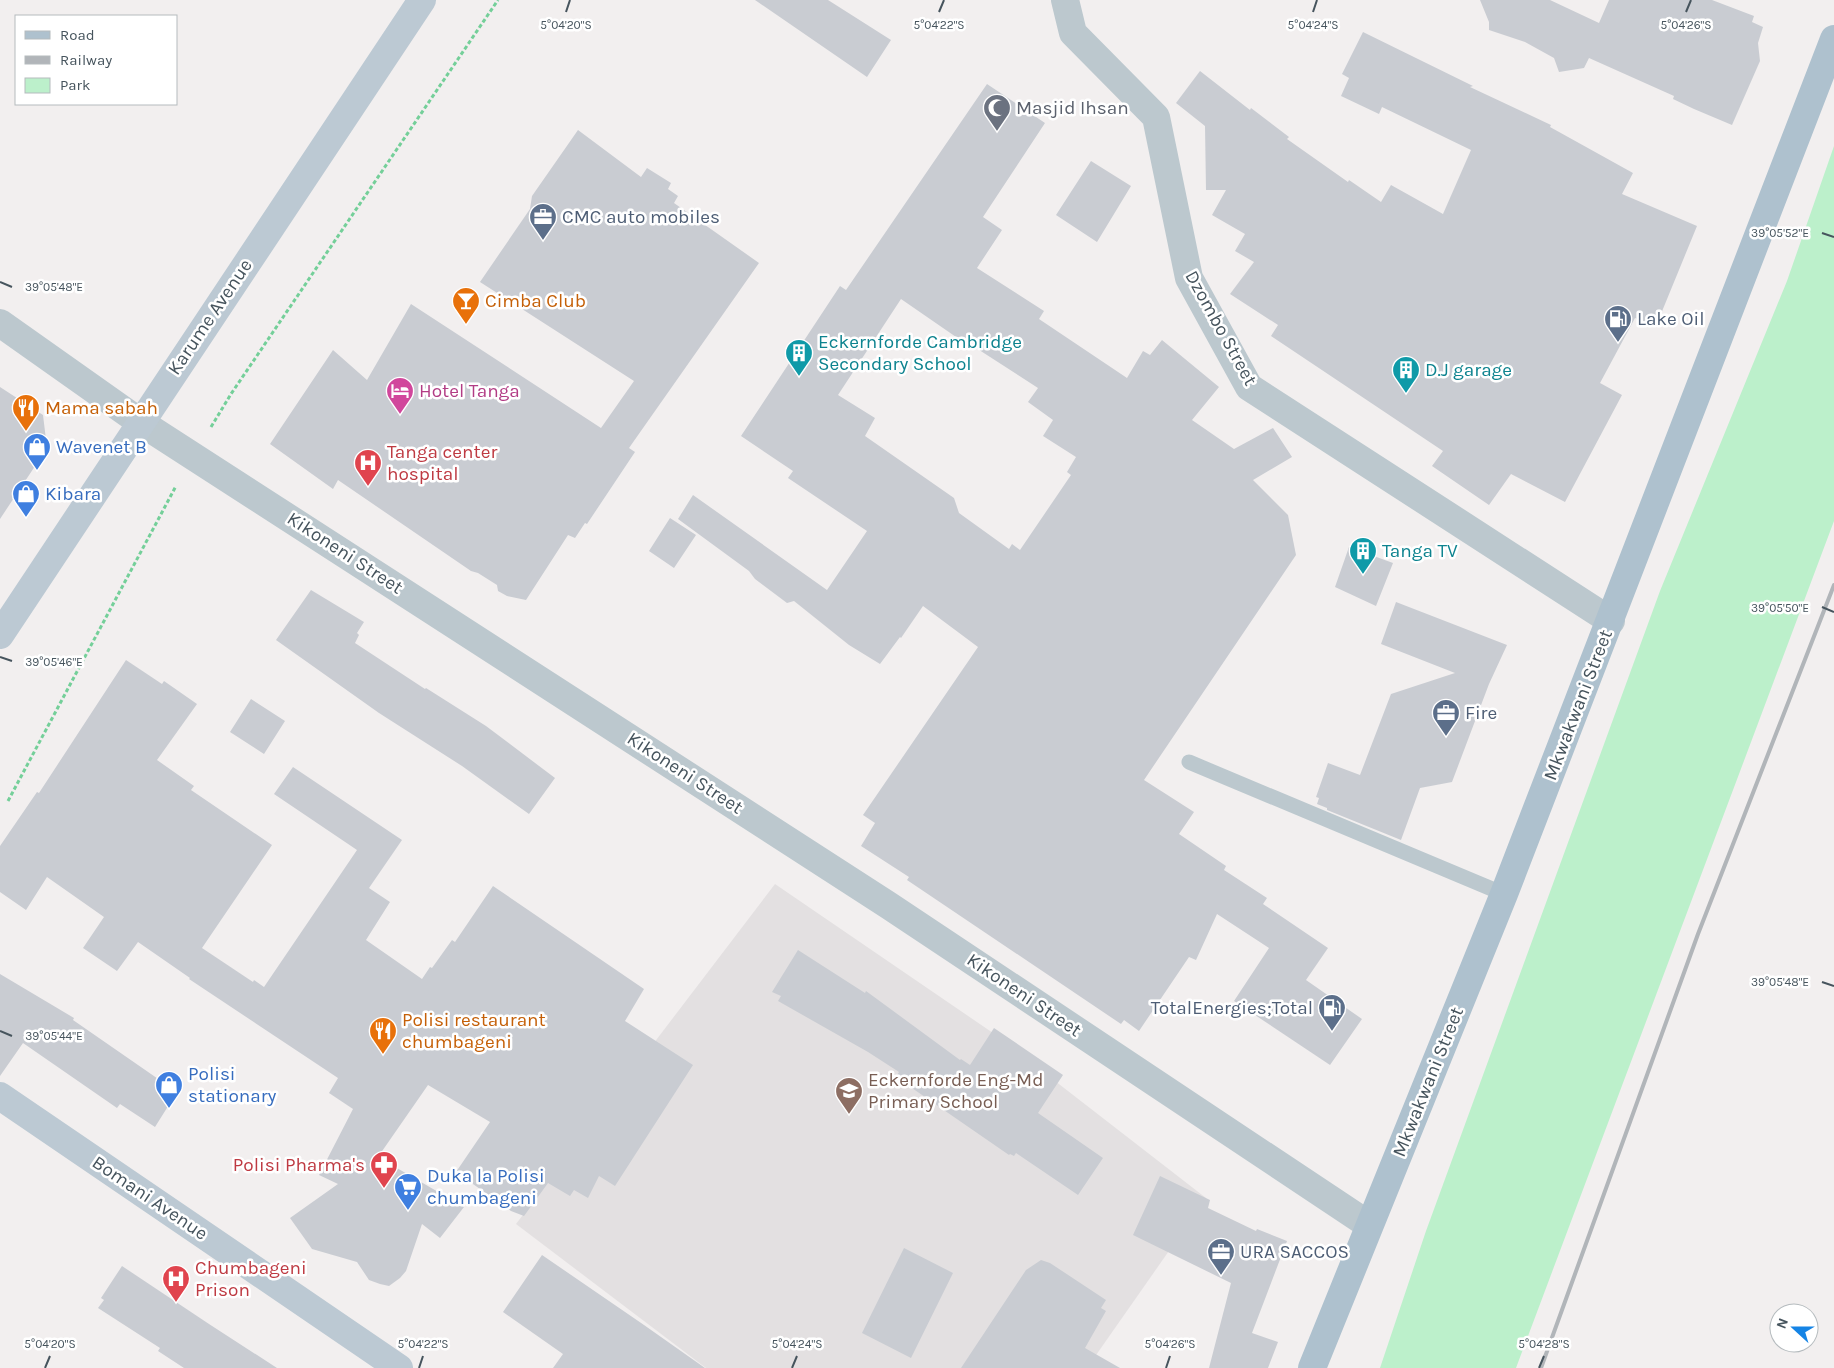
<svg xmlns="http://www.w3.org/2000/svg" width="1834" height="1368" viewBox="0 0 1834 1368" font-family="Karla,sans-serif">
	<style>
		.education { fill: #e3e0e1 }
		.green { fill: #bcf0cb }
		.building { fill: #c9ccd2; fill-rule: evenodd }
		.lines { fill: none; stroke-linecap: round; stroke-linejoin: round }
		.path { stroke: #74cf99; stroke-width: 3; stroke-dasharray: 4 2.5; stroke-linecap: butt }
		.lane { stroke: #bcc8ce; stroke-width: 15 }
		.street { stroke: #bcc8ce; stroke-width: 28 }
		.secondary { stroke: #bcc9d3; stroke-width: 28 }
		.primary { stroke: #aec1ce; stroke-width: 28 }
		.rail { stroke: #b1b5b9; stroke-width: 4 }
		.ticks { fill: none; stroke: #46545d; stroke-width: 2 }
		.labels { text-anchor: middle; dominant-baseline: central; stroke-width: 5; stroke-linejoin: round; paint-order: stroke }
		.worship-label { font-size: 19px; fill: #5b616d; stroke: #fff; text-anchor: start }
		.service-label { font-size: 19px; fill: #4e5e75; stroke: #fff; text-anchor: start }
		.food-label { font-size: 19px; fill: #c56008; stroke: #fff; text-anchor: start }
		.street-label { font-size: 19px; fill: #46545d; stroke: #fff }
		.culture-label { font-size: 19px; fill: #0d838f; stroke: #fff; text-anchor: start }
		.hotel-label { font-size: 19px; fill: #b23c85; stroke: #fff; text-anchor: start }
		.shop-label { font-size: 19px; fill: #366cbe; stroke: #fff; text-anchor: start }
		.health-label { font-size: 19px; fill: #be3a42; stroke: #fff; text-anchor: start }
		.education-label { font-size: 19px; fill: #785e54; stroke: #fff; text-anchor: start }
		.ticks-label { font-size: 12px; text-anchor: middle; fill: #46545d; stroke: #fff; stroke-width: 5; stroke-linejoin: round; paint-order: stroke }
	</style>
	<rect width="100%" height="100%" fill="#f2efef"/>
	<path class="education" d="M 775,884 L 993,1033 L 1206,1198 L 1087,1368 L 706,1368 L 516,1224 Z"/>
	<path class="green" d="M 1834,146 L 1834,521 L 1516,1368 L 1380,1368 L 1426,1231 L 1660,591 L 1787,281 Z"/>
	<path class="building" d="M 755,0 L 828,0 L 891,40 L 867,77 Z
		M 1480,0 L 1550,0 L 1599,23 L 1609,0 L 1712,0 L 1754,16 L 1752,22 L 1763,27 L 1758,43 L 1760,61 L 1732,125 L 1694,109 L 1673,99 L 1674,96 L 1589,58 L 1584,68 L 1559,72 L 1554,58 L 1525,42 L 1489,30 L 1489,22 Z
		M 1363,32 L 1473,86 L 1470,87 L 1551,125 L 1550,127 L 1633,173 L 1622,194 L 1697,226 L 1656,326 L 1635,318 L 1600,383 L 1622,395 L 1565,502 L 1511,474 L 1489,505 L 1432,466 L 1443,451 L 1271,336 L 1278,325 L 1230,294 L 1254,262 L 1235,251 L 1245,234 L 1212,215 L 1226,190 L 1206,190 L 1205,126 L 1176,103 L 1200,71 L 1250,110 L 1251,108 L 1289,137 L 1287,139 L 1348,182 L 1349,180 L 1381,202 L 1391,185 L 1443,214 L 1471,150 L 1382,107 L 1379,114 L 1341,96 L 1349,78 L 1342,74 Z
		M 987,84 L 1045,123 L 983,217 L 1002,230 L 977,268 L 1044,311 L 1039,319 L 1127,378 L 1143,351 L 1150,355 L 1162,340 L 1219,387 L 1192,420 L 1234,449 L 1273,428 L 1292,457 L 1253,480 L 1288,515 L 1296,555 L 1144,780 L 1194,812 L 1179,834 L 1226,866 L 1224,870 L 1267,898 L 1263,904 L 1328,948 L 1306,980 L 1362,1019 L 1330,1065 L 1234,1001 L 1269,948 L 1217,914 L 1196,960 L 1189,957 L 1139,1031 L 1124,1020 L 1121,1024 L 907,880 L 909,877 L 861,846 L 875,823 L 863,815 L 978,647 L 923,606 L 901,638 L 900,637 L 880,664 L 849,645 L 794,601 L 787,603 L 755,579 L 749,571 L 678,519 L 693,495 L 827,590 L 867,531 L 788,478 L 793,471 L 741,436 L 840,286 L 846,290 ZM 901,299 L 972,348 L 973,346 L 1038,388 L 1028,402 L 1053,420 L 1043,436 L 1076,457 L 1067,472 L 1071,475 L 1020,550 L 1012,544 L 1009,549 L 959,513 L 954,498 L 865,436 L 875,418 L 838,395 Z
		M 578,130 L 641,177 L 647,168 L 671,183 L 668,189 L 678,196 L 674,203 L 759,263 L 629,448 L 635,452 L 587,524 L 585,523 L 575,538 L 568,535 L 526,600 L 507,596 L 498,591 L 497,585 L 478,573 L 471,571 L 338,480 L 333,489 L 270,444 L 333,350 L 367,380 L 411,304 L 601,428 L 634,381 L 480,282 L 530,209 L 532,196 Z
		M 1091,161 L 1131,186 L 1097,242 L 1056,215 Z
		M 0,387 L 43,415 L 47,448 L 0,519 Z
		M 670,518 L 696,535 L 674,568 L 649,551 Z
		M 1349,547 L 1393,563 L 1376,606 L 1335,587 Z
		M 311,590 L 364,622 L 357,633 L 359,635 L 355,643 L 425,689 L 426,688 L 486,726 L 555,778 L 529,814 L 462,766 L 379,713 L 276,640 Z
		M 1396,602 L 1507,645 L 1489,684 L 1452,782 L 1420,788 L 1401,840 L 1327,810 L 1327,808 L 1317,804 L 1319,798 L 1316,797 L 1328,763 L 1360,775 L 1391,694 L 1455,673 L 1381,644 Z
		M 126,660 L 162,684 L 164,681 L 197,704 L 157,760 L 194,786 L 191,790 L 272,845 L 202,948 L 253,982 L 254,980 L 264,987 L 357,850 L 274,794 L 293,767 L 402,840 L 369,888 L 390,902 L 366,940 L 422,979 L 430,967 L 432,968 L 452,940 L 455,942 L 493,886 L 644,989 L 625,1021 L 693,1065 L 615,1186 L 599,1176 L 588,1198 L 574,1190 L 570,1196 L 548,1183 L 524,1216 L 511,1211 L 456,1172 L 490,1122 L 428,1085 L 378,1157 L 464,1207 L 440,1238 L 422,1224 L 406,1271 L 400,1278 L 389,1286 L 380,1284 L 369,1280 L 357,1262 L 312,1249 L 290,1218 L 338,1184 L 319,1175 L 353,1109 L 329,1093 L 338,1078 L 189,979 L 190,978 L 138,942 L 117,971 L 83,948 L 104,917 L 47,877 L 26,910 L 0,892 L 0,846 L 37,792 L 39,793 Z
		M 251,699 L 285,721 L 264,754 L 230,732 Z
		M 798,950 L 865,993 L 866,991 L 960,1060 L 961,1059 L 970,1065 L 994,1028 L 1063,1075 L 1038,1113 L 1103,1158 L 1078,1195 L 1016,1153 L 1014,1156 L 1010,1154 L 1009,1155 L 896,1077 L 899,1072 L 868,1052 L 778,1001 L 781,996 L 772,992 Z
		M 0,974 L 74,1018 L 73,1020 L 177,1092 L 155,1127 L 120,1104 L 117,1108 L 23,1043 L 0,1076 Z
		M 1160,1176 L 1210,1200 L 1208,1208 L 1256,1231 L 1257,1229 L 1287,1241 L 1252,1333 L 1278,1342 L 1268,1368 L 1209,1368 L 1231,1283 L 1133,1235 Z
		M 904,1248 L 953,1273 L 911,1358 L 862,1333 Z
		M 542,1255 L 644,1325 L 705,1368 L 553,1368 L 563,1354 L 503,1312 Z
		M 1041,1260 L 1050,1263 L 1106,1300 L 1101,1308 L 1106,1311 L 1085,1348 L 1120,1368 L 961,1368 L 1026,1270 Z
		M 122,1266 L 209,1324 L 277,1368 L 184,1368 L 158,1351 L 160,1348 L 98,1308 L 104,1300 L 101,1298 Z"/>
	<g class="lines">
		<path class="path" d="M 211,427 L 231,394 L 498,0
			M 8,801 L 176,486"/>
		<path class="lane" d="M 1189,762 L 1504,894"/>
		<path class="street" d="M 1065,0 L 1073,33 L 1156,117 L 1189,278 L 1249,387 L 1611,621
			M 0,323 L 140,422 L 888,905 L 1369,1225"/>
		<path class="secondary" d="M 0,635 L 422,0
			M 0,1096 L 399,1368"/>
		<path class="primary" d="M 1312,1368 L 1504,894 L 1834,39"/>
		<path class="rail" d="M 1541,1368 L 1698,934 L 1834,585"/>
	</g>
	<path class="ticks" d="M 566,12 L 570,0M 939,12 L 944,0M 1313,12 L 1317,0M 1686,12 L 1691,0M 1822,233 L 1834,237M 0,282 L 12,287M 1822,607 L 1834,612M 0,657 L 12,661M 1822,982 L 1834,986M 0,1031 L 12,1036M 45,1368 L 50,1356M 419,1368 L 423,1356M 792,1368 L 797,1356M 1166,1368 L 1170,1356M 1539,1368 L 1544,1356"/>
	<defs>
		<symbol id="mosque-pin" viewBox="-11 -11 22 30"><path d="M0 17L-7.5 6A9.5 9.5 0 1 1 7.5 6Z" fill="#6b7280" stroke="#fff"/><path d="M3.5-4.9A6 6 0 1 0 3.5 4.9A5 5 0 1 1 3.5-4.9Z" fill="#fff"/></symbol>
		<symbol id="office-pin" viewBox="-11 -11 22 30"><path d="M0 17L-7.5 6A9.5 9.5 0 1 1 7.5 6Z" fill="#5c6f8a" stroke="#fff"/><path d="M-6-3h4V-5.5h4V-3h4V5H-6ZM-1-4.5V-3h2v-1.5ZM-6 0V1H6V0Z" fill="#fff"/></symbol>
		<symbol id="bar-pin" viewBox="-11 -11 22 30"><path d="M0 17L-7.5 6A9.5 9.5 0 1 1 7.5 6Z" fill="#e8710a" stroke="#fff"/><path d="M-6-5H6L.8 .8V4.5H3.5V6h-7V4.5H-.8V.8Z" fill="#fff"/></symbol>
		<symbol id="fuel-pin" viewBox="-11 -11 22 30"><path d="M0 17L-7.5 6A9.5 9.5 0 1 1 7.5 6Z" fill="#5c6f8a" stroke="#fff"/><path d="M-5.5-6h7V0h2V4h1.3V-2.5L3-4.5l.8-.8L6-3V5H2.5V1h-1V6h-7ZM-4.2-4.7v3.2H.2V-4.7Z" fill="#fff"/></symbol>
		<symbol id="building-pin" viewBox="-11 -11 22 30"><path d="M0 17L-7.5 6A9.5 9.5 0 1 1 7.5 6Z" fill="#0f9aa8" stroke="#fff"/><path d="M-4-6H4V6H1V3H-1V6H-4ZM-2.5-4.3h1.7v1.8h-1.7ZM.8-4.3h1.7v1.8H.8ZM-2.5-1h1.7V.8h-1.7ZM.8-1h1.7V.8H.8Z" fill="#fff"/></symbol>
		<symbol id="hotel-pin" viewBox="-11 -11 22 30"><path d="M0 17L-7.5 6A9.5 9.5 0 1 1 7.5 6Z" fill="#d1479c" stroke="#fff"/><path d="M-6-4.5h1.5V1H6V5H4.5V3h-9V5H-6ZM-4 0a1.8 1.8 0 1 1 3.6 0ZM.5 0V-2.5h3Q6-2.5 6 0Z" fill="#fff"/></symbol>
		<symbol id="restaurant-pin" viewBox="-11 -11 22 30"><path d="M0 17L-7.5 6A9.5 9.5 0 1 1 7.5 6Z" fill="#e8710a" stroke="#fff"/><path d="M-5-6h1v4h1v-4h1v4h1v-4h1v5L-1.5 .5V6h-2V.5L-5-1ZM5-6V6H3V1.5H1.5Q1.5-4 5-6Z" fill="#fff"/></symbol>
		<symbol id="shop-pin" viewBox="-11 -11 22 30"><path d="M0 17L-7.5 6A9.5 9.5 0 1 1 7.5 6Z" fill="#3f7fe0" stroke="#fff"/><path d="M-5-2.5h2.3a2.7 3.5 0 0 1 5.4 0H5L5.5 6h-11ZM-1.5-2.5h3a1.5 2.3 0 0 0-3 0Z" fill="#fff"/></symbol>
		<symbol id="hospital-pin" viewBox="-11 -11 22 30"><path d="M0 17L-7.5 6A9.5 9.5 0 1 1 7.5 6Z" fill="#e0444e" stroke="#fff"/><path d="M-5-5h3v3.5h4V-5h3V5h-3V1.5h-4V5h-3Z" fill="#fff"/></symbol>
		<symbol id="school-pin" viewBox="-11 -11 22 30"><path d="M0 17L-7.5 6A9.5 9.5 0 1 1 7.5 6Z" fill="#8d6e63" stroke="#fff"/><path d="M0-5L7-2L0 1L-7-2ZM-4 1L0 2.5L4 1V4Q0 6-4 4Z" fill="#fff"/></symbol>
		<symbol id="pharmacy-pin" viewBox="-11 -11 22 30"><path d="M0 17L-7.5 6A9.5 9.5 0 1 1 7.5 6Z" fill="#e0444e" stroke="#fff"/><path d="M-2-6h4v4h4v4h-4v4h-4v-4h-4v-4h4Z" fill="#fff"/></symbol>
		<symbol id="supermarket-pin" viewBox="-11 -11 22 30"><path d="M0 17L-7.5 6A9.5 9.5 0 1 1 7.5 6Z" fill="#3f7fe0" stroke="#fff"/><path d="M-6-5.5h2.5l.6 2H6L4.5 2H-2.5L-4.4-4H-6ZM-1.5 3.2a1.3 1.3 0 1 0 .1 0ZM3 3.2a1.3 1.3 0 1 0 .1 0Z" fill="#fff"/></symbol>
	</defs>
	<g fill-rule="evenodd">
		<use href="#mosque-pin" x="981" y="92" width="32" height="43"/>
		<use href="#office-pin" x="527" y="201" width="32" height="43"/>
		<use href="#bar-pin" x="450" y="285" width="32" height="43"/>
		<use href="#fuel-pin" x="1602" y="303" width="32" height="43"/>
		<use href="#building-pin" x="783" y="337" width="32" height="43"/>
		<use href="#building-pin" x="1390" y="354" width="32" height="43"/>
		<use href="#hotel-pin" x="384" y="375" width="32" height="43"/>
		<use href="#restaurant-pin" x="10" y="392" width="32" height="43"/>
		<use href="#shop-pin" x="21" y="431" width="32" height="43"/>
		<use href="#hospital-pin" x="352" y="447" width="32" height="43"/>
		<use href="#shop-pin" x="10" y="478" width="32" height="43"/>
		<use href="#building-pin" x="1347" y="535" width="32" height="43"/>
		<use href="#office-pin" x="1430" y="697" width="32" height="43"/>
		<use href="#fuel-pin" x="1316" y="992" width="32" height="43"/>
		<use href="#restaurant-pin" x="367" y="1015" width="32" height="43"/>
		<use href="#shop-pin" x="153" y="1069" width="32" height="43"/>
		<use href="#school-pin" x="833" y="1075" width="32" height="43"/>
		<use href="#pharmacy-pin" x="368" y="1149" width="32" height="43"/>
		<use href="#supermarket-pin" x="392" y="1171" width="32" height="43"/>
		<use href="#office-pin" x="1205" y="1236" width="32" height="43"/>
		<use href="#hospital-pin" x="160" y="1263" width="32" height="43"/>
	</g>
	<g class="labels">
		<g class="worship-label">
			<text x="1016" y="108">Masjid Ihsan</text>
		</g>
		<g class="service-label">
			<text x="562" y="217">CMC auto mobiles</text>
			<text x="1637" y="319">Lake Oil</text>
			<text x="1465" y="713">Fire</text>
			<text x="1313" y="1008" text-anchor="end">TotalEnergies;Total</text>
			<text x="1240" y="1252">URA SACCOS</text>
		</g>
		<g class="food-label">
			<text x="485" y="301">Cimba Club</text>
			<text x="45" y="408">Mama sabah</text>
			<text x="402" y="1020">Polisi restaurant<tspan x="402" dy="22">chumbageni</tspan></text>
		</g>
		<g class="street-label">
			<text transform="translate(210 317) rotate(-56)">Karume Avenue</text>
			<text transform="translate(1221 328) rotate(61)">Dzombo Street</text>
			<text transform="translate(345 553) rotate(33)">Kikoneni Street</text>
			<text transform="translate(1578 705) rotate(-69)">Mkwakwani Street</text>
			<text transform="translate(685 773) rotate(33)">Kikoneni Street</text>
			<text transform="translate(1024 995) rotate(34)">Kikoneni Street</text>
			<text transform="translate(1428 1082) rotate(-68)">Mkwakwani Street</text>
			<text transform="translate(150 1198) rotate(34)">Bomani Avenue</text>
		</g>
		<g class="culture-label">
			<text x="818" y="342">Eckernforde Cambridge<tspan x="818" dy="22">Secondary School</tspan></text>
			<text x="1425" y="370">D.J garage</text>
			<text x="1382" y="551">Tanga TV</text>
		</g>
		<g class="hotel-label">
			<text x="419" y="391">Hotel Tanga</text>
		</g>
		<g class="shop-label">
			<text x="56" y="447">Wavenet B</text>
			<text x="45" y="494">Kibara</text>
			<text x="188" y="1074">Polisi<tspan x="188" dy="22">stationary</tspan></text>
			<text x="427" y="1176">Duka la Polisi<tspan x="427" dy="22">chumbageni</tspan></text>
		</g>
		<g class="health-label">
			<text x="387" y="452">Tanga center<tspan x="387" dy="22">hospital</tspan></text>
			<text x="365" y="1165" text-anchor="end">Polisi Pharma's</text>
			<text x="195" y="1268">Chumbageni<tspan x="195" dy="22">Prison</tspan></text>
		</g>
		<g class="education-label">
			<text x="868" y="1080">Eckernforde Eng-Md<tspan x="868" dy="22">Primary School</tspan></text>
		</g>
	</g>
	<g class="ticks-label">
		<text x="566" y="29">5°04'20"S</text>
		<text x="939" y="29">5°04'22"S</text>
		<text x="1313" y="29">5°04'24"S</text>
		<text x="1686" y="29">5°04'26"S</text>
		<text x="1780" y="237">39°05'52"E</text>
		<text x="54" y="291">39°05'48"E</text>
		<text x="1780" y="612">39°05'50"E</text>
		<text x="54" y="666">39°05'46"E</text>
		<text x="1780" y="986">39°05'48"E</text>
		<text x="54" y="1040">39°05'44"E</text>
		<text x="50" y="1348">5°04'20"S</text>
		<text x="423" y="1348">5°04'22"S</text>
		<text x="797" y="1348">5°04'24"S</text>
		<text x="1170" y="1348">5°04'26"S</text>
		<text x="1544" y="1348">5°04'28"S</text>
	</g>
	<rect x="15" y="15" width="162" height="90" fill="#ffffff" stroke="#b5bbbe"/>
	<rect x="25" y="31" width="25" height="8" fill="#aec1ce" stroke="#b5bbbe"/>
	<text x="60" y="40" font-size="15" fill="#46545d">Road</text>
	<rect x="25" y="56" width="25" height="8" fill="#b1b5b9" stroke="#b5bbbe"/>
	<text x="60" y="65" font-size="15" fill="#46545d">Railway</text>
	<rect x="25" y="78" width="25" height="15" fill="#bcf0cb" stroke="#b5bbbe"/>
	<text x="60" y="90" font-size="15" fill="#46545d">Park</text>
	<g transform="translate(1794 1328) rotate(291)"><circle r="24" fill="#ffffff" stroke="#b5bbbe"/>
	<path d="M0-4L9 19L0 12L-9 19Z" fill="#1584e5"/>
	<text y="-8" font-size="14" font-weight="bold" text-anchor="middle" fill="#46545d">N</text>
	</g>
</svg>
